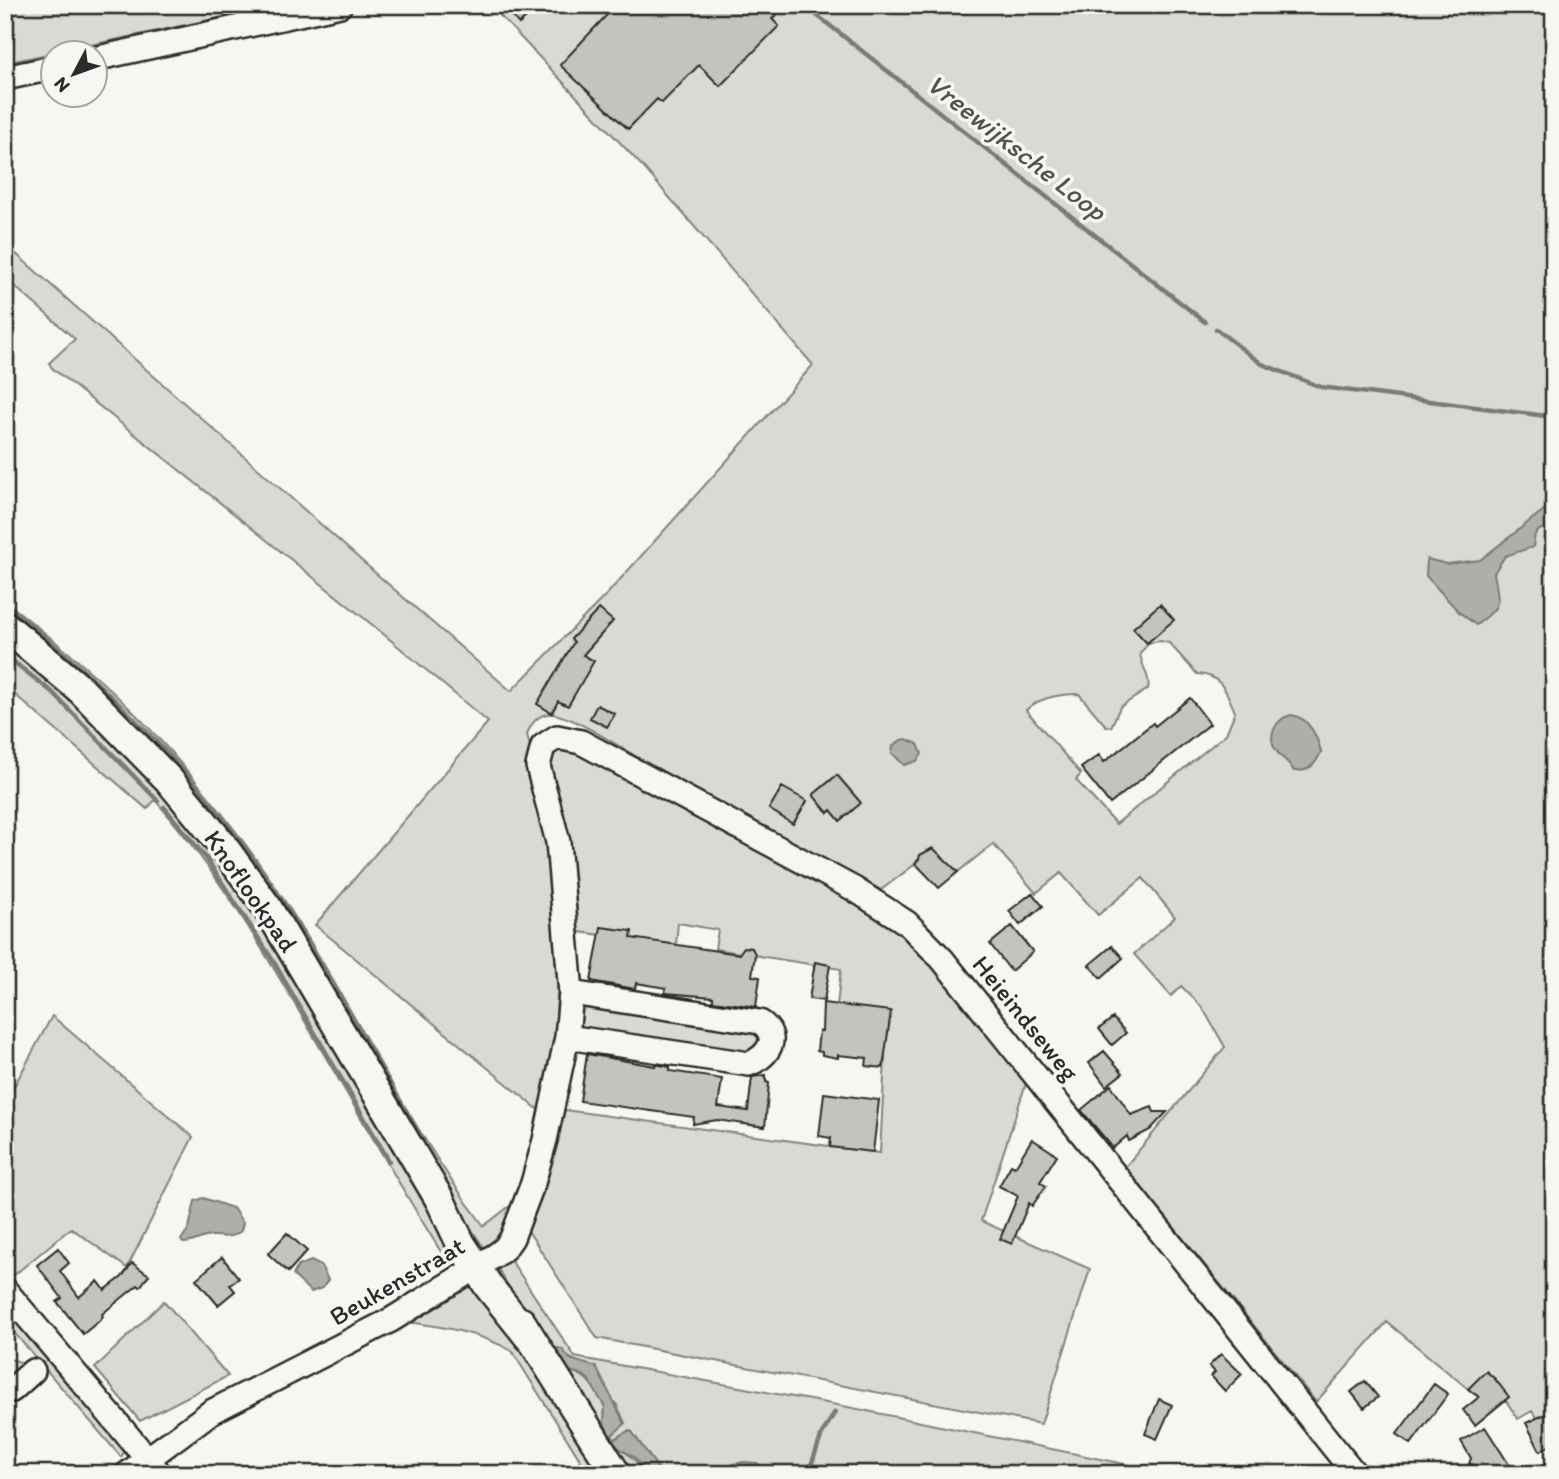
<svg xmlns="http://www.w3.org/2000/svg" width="1559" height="1479" viewBox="0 0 1559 1479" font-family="Itim,sans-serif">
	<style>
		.green { fill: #d9d9d5; stroke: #828280; stroke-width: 2; fill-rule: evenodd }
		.water { fill: #aeaeab; stroke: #7a7a78; stroke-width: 2 }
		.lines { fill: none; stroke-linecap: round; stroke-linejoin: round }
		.stream { stroke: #7a7a78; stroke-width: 4.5 }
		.building { fill: #c3c3c0; stroke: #2b2b2b; stroke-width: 2 }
		.minor-casing { stroke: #2b2b2b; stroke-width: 28 }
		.major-casing { stroke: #2b2b2b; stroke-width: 33 }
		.minor { stroke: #f6f6f2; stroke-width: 23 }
		.major { stroke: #f6f6f2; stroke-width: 28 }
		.labels { text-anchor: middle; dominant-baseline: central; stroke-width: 7; stroke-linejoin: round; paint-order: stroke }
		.street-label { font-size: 26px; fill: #2b2b2b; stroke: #f6f6f2 }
		.water-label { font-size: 28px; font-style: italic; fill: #525251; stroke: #f6f6f2 }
	</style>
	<rect width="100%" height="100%" fill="#f6f6f2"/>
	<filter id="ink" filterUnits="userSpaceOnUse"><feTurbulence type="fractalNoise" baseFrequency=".0143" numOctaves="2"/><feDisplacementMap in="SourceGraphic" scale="14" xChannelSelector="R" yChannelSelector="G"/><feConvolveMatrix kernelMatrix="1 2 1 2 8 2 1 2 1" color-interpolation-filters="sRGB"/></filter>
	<g filter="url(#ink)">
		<path class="green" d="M 5,5 L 279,5 L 5,63 Z
			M 490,5 L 814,5 L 816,7 L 818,5 L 1554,5 L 1554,1446 L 1532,1411 L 1518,1419 L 1495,1384 L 1478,1397 L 1387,1322 L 1316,1402 L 1125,1167 L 1225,1047 L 1202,1007 L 1181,986 L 1171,996 L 1134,954 L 1175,917 L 1143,878 L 1098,915 L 1061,873 L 1036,893 L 993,844 L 949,879 L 931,852 L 881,890 C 804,848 727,807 650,765 C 629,753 571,713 550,714 C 538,714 531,724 527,734 L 545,810 L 558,961 L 556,1029 L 541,1112 L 315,925 L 488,722 L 375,627 L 52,368 L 49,363 L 75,339 L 5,278 L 5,244 L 380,577 L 511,691 L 607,594 L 813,365 L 645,169 ZM 1160,641 L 1169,643 L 1197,674 C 1222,675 1226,691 1235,712 L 1226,734 L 1116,824 L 1076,780 L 1081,774 L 1026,710 C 1040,697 1060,694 1079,694 L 1106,726 L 1111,727 L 1120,707 L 1148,689 C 1151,677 1141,666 1140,653 L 1149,643 ZM 1318,742 L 1321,752 L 1294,771 L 1290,764 L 1278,753 Z
			M 5,601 C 55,640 104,681 148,727 C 205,788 258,857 302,928 C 363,1027 413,1133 484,1226 L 520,1198 L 510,1227 L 486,1251 L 458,1209 L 280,916 L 5,616 Z
			M 5,638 L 137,759 L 243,891 L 469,1264 L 455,1274 C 407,1199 363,1121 318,1044 C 269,959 220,874 155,800 L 147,809 L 5,686 Z
			M 565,743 L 906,925 L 1029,1074 L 981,1221 L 1090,1269 L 1041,1424 L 597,1338 L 525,1226 L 545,1161 L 565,1110 L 880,1153 L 885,1058 L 882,1041 L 836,1015 L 841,969 L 715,949 L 718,930 L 678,923 L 676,945 L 572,931 L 549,760 L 550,752 Z
			M 581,1005 L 696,1022 L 757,1035 L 760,1043 L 760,1058 L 572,1031 Z
			M 52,1016 L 193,1137 L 127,1268 L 71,1228 L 13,1276 L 5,1268 L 5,1103 Z
			M 503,1262 L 512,1262 L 575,1357 L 848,1407 L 1173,1474 L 769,1474 L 764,1468 L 722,1469 L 718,1474 L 662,1474 L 632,1432 L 628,1431 L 615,1439 L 612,1438 L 613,1434 L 625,1423 L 617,1405 L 574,1360 L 566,1356 L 572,1372 C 590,1376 596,1392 605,1407 C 601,1445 628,1448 647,1474 L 626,1474 L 549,1354 L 495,1264 Z
			M 475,1274 L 606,1474 L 589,1474 L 512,1351 C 479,1332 439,1326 401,1321 Z
			M 5,1292 L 127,1447 L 121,1457 L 5,1322 Z
			M 164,1301 L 228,1376 L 140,1421 L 95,1368 Z
			M 5,1358 L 29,1364 L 5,1384 Z"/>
		<path class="water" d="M 1554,502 L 1554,528 L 1541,529 L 1535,534 L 1533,547 L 1505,556 L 1494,573 C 1499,603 1503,606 1476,625 L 1459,612 L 1426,576 L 1427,559 L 1447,564 L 1480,560 Z
			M 1292,715 C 1309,718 1317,736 1321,752 C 1315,765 1309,772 1294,771 C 1290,763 1284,760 1279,754 C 1265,740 1274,718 1292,715 Z
			M 906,739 L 918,744 L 922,754 L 917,761 L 904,765 L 892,753 L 893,746 L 901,740 Z
			M 203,1198 L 233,1208 L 243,1223 L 241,1231 C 225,1242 221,1233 206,1237 C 197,1239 193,1243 183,1243 L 181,1240 L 189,1228 L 195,1201 Z
			M 311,1261 L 321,1266 L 328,1280 L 322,1288 L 311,1292 L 293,1275 L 298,1266 Z
			M 558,1348 L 562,1349 L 570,1359 L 596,1367 L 625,1424 L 613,1434 L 612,1438 L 615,1439 L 628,1431 L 632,1432 L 662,1474 L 647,1474 L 634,1457 L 617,1447 L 611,1440 L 604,1422 L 605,1407 L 588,1379 L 583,1375 L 567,1370 L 556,1353 Z
			M 744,1462 L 757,1463 L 769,1474 L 718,1474 L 733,1464 Z"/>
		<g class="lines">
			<path class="stream" d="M 804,5 L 1205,322
				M 1216,329 L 1262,364 L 1321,387 L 1554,417
				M 5,604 C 86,669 160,738 224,820 C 302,919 358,1033 423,1140
				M 5,655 L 52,692 L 158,801
				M 164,807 L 206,858 L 272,959 L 389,1161
				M 808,1474 L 822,1434 L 835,1412"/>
		</g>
		<path class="building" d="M 502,5 L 527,5 L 533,12 L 519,24 Z
			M 616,5 L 786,5 L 772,19 L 779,26 L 720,86 L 699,65 L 662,103 L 657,99 L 628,129 L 560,65 Z
			M 1160,604 L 1174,620 L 1147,643 L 1133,628 Z
			M 599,609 L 613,621 L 583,655 L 594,661 L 568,706 L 558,701 L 552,713 L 537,704 L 574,642 L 571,639 Z
			M 1190,698 L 1210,724 L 1110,804 L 1081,768 L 1099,755 L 1104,762 L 1153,723 L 1155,726 Z
			M 597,705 L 615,714 L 607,727 L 590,718 Z
			M 837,775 L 861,803 L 840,821 L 831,810 L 828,813 L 813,795 Z
			M 782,787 L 807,801 L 793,824 L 769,809 Z
			M 933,848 L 958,872 L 939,888 L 915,863 L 919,859 L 920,855 Z
			M 1032,893 L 1043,906 L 1020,925 L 1009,911 Z
			M 1012,926 L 1033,952 L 1011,971 L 990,944 Z
			M 601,927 L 632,931 L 631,938 L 718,951 L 739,954 L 744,947 L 752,948 L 755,954 L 752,976 L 760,977 L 756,1007 L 713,1001 L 713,997 L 665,993 L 666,988 L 636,983 L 635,989 L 591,981 Z
			M 1112,946 L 1123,958 L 1101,978 L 1089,965 Z
			M 815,962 L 830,965 L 824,1001 L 809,999 Z
			M 823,1003 L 891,1011 L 883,1068 L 866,1066 L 867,1058 L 838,1055 L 838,1058 L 822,1055 L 822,1052 L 817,1051 L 819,1031 L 822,1031 Z
			M 1113,1018 L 1126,1033 L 1112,1045 L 1099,1029 Z
			M 1104,1051 L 1123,1073 L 1106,1086 L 1089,1063 Z
			M 587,1054 L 655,1066 L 655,1064 L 670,1067 L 670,1071 L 722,1079 L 718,1107 L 748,1111 L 752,1077 L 766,1075 L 766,1082 L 769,1083 L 765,1127 L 717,1120 L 693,1124 L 694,1117 L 580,1101 Z
			M 1111,1085 L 1131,1115 L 1152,1107 L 1154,1112 L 1167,1112 L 1150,1130 L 1129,1141 L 1127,1136 L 1113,1148 L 1081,1110 Z
			M 824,1093 L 879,1100 L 873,1152 L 830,1147 L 831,1138 L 819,1136 Z
			M 1032,1139 L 1057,1155 L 1040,1182 L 1046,1186 L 1032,1206 L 1029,1203 L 1012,1244 L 1000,1239 L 1018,1196 L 999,1186 L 1011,1165 L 1015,1167 Z
			M 287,1233 L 307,1251 L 288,1272 L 268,1254 Z
			M 58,1248 L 69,1263 L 60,1271 L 79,1297 L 98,1281 L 105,1290 L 122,1277 L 132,1263 L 149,1275 L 140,1287 L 138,1285 L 102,1314 L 103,1316 L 99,1321 L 83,1334 L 57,1302 L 62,1298 L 37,1265 Z
			M 222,1257 L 239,1278 L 230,1285 L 235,1291 L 218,1305 L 196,1279 Z
			M 1221,1354 L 1242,1374 L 1225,1391 L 1211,1376 L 1215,1372 L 1209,1366 Z
			M 1486,1371 L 1495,1379 L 1509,1397 L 1475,1425 L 1463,1410 L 1479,1397 L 1468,1389 Z
			M 1365,1381 L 1378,1397 L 1364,1408 L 1351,1392 Z
			M 1434,1384 L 1448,1394 L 1411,1444 L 1397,1434 Z
			M 1159,1399 L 1172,1405 L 1157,1439 L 1145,1434 Z
			M 1554,1410 L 1554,1443 L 1540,1451 L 1526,1423 Z
			M 1485,1427 L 1510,1466 L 1497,1474 L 1481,1474 L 1475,1465 L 1469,1464 L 1471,1458 L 1461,1441 Z"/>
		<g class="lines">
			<defs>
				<path id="minor" d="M 94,59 L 340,5
					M 5,78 L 52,68
					M 567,1037 L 749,1064 C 768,1056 782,1037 760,1022 L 571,993
					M 5,1290 L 160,1474
					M 12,1390 L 33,1371
					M 127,1474 L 211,1412 L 391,1320 L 496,1255 L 505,1248 L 512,1238 L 533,1183 L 545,1140 L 567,1037 L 571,993 L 558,842 L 538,766 L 543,746 L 557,737 L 581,742 L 854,889 L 907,923 L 942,959 L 1355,1474"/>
				<path id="major" d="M 5,626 L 80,689 L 169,780 L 220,842 L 267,907 L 440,1200 L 461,1244 L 489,1287 L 529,1337
					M 521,1322 L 616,1474"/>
			</defs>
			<use href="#minor" class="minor-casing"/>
			<use href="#major" class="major-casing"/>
			<use href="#minor" class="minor"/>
			<use href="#major" class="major"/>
		</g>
	</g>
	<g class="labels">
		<g class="street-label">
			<text transform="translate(251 891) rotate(55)">Knoflookpad</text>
			<text transform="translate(1026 1018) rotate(51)">Heieindseweg</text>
			<text transform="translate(397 1281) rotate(-30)">Beukenstraat</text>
		</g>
		<g class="water-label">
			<text transform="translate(1017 147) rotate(38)">Vreewijksche Loop</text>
		</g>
	</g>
	<rect width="1559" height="1479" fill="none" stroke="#f6f6f2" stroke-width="28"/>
	<rect x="14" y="14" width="1531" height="1451" fill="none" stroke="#2b2b2b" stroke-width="2.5" filter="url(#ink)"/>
	<g transform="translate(74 74) rotate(229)"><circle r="33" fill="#f6f6f2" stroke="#a5a5a2" stroke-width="2"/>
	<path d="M0-5L12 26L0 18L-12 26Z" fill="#2b2b2b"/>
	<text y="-10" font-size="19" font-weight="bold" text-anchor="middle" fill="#2b2b2b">N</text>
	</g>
</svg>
